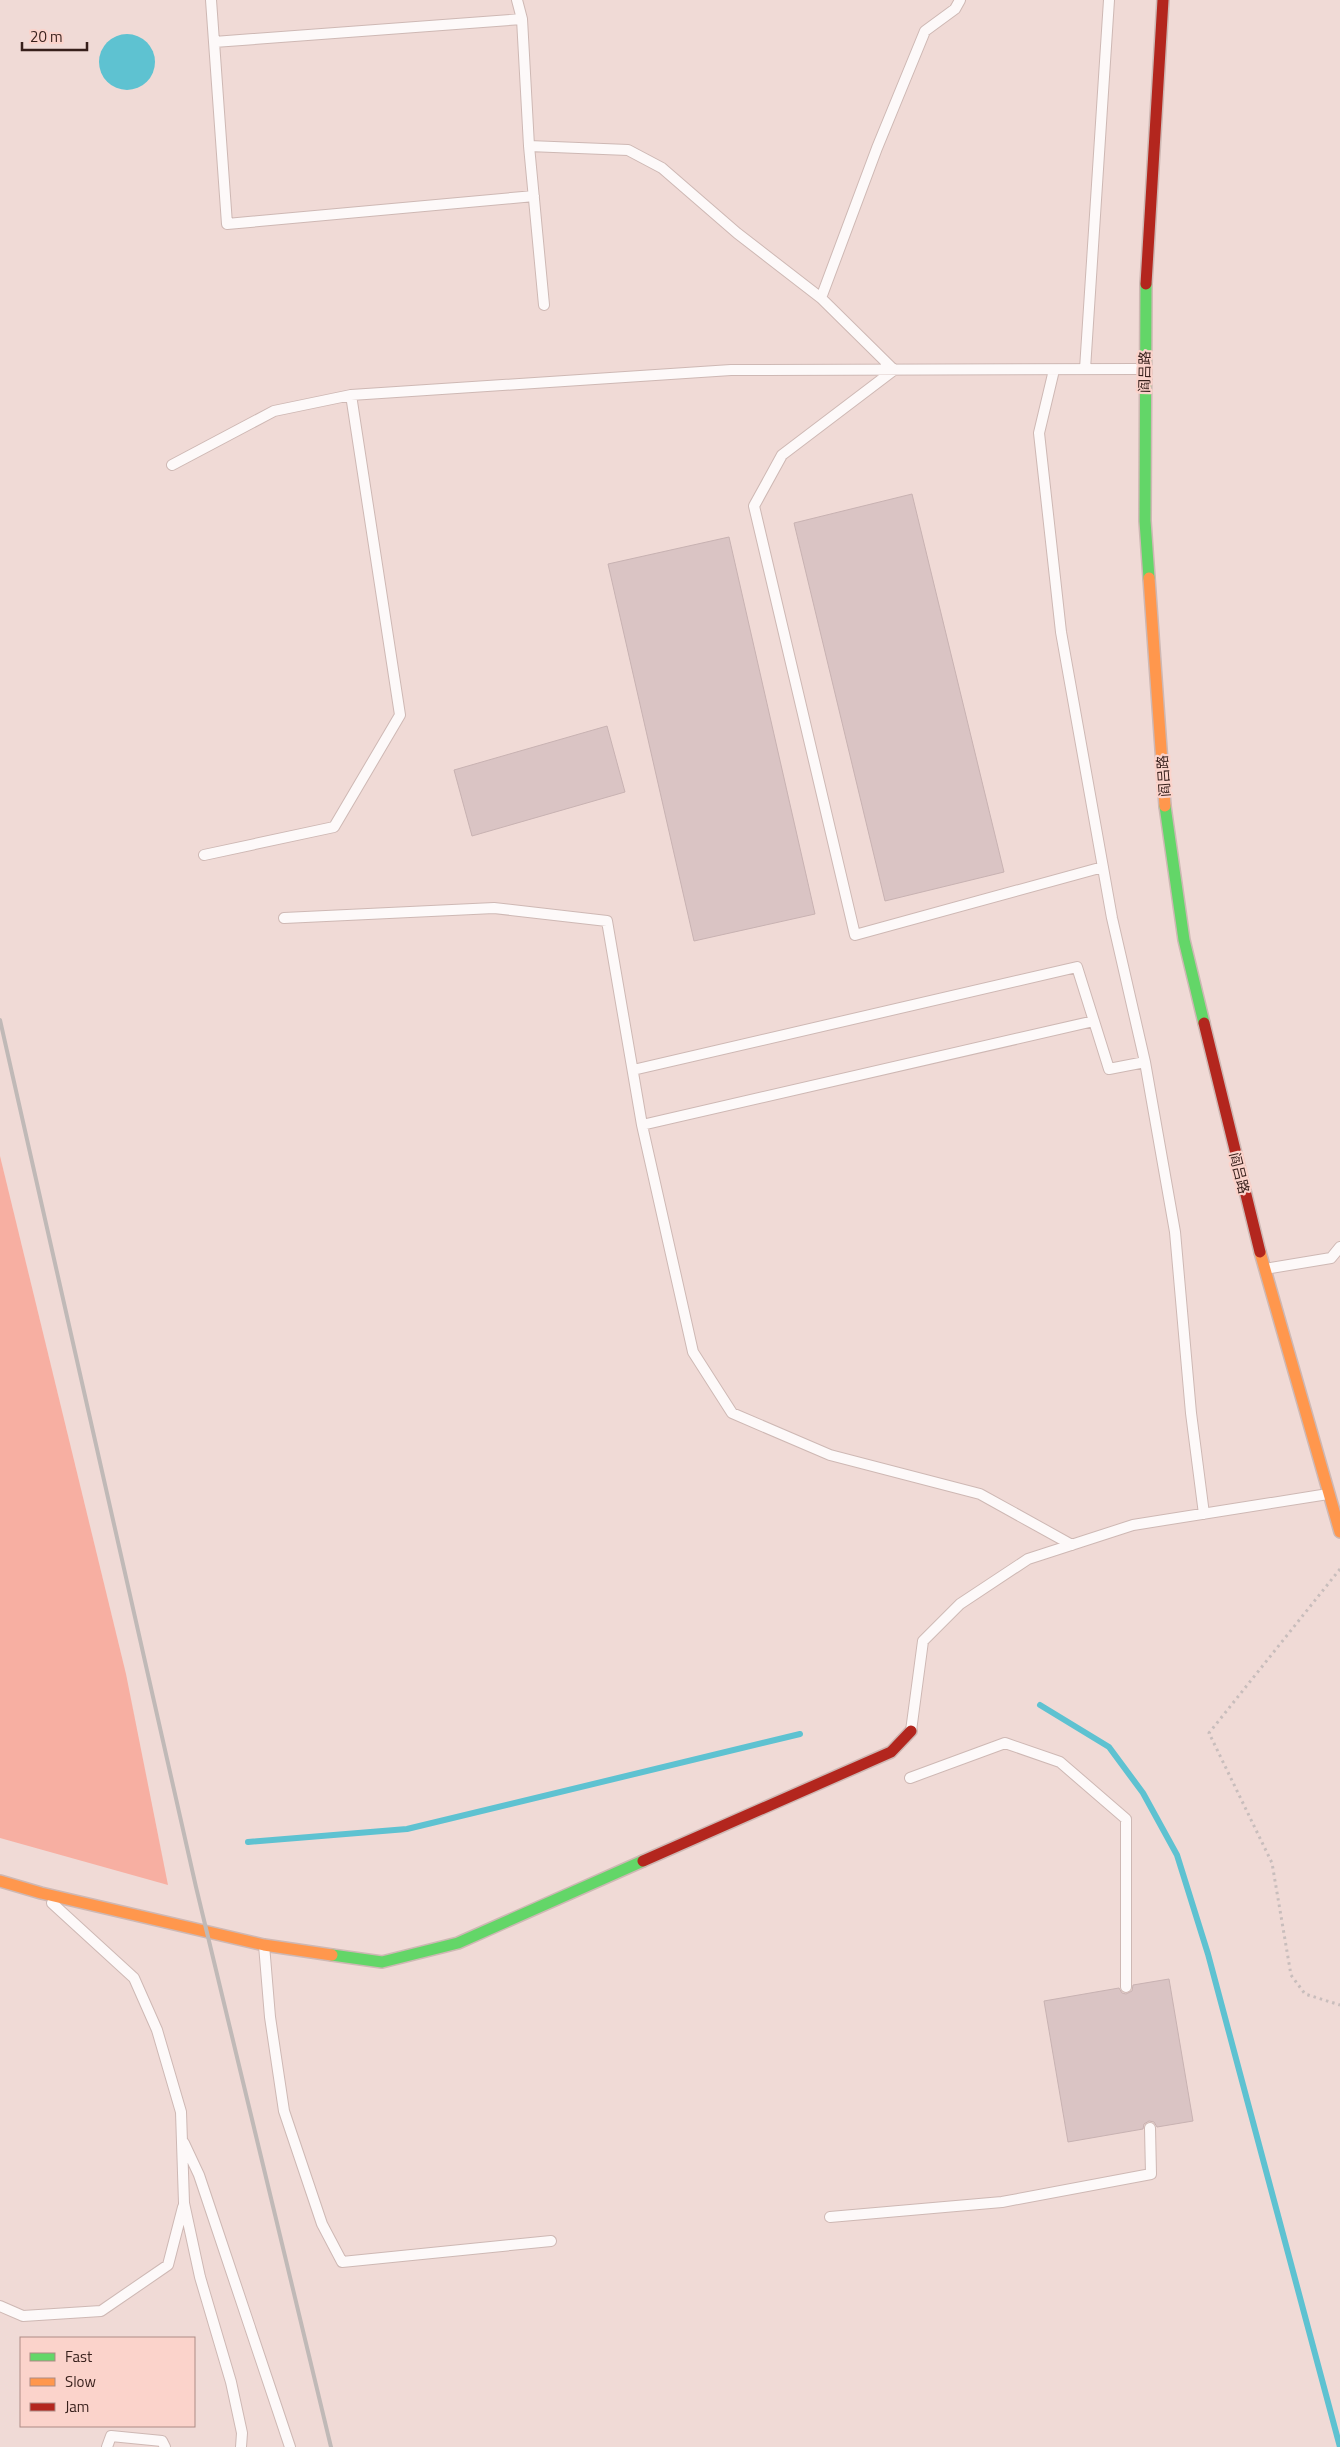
<svg xmlns="http://www.w3.org/2000/svg" width="1340" height="2447" viewBox="0 0 1340 2447" font-family="'Titillium Web','Noto Sans SC',sans-serif">
	<style>
		.green { fill: #f7afa2 }
		.water { fill: #5ec2d1 }
		.lines { fill: none; stroke-linecap: round; stroke-linejoin: round }
		.stream { stroke: #5ec2d1; stroke-width: 6 }
		.building { fill: #dac4c4; stroke: #c8b2b2 }
		.lane-casing { stroke: #ceb8b4; stroke-width: 12 }
		.fast-casing { stroke: #ceb8b4; stroke-width: 14 }
		.slow-casing { stroke: #ceb8b4; stroke-width: 14 }
		.jam-casing { stroke: #ceb8b4; stroke-width: 14 }
		.path { stroke: #c8bdbc; stroke-width: 3; stroke-dasharray: 2.5 4; stroke-linecap: butt }
		.lane { stroke: #fdf9f9; stroke-width: 10 }
		.fast { stroke: #63d668; stroke-width: 11 }
		.slow { stroke: #ff974d; stroke-width: 11 }
		.jam { stroke: #b3261e; stroke-width: 11 }
		.rail { stroke: #c0b9b7; stroke-width: 4 }
		.labels { text-anchor: middle; dominant-baseline: central; stroke-width: 4.5; stroke-linejoin: round; paint-order: stroke }
		.street-label { font-size: 14px; fill: #371f1b; stroke: #fbd3cb }
	</style>
	<rect width="100%" height="100%" fill="#f0dad6"/>
	<path class="green" d="M 0,1156 L 126,1674 L 168,1885 L 0,1838 Z"/>
	<path class="water" d="M99 62a28 28 0 1 1 56 0a28 28 0 1 1-56 0Z"/>
	<g class="lines">
		<path class="stream" d="M 1040,1705 L 1109,1747 L 1143,1793 L 1177,1855 L 1208,1954 L 1340,2447
			M 248,1842 L 407,1829 L 800,1734"/>
	</g>
	<path class="building" d="M 912,494 L 1004,872 L 885,901 L 794,523 Z
		M 729,537 L 815,914 L 694,941 L 608,564 Z
		M 607,726 L 625,792 L 472,836 L 454,770 Z
		M 1169,1979 L 1193,2121 L 1157,2127 L 1154,2122 L 1149,2121 L 1144,2124 L 1143,2129 L 1068,2142 L 1044,2001 L 1119,1988 L 1122,1993 L 1126,1994 L 1132,1991 L 1133,1985 Z"/>
	<g class="lines">
		<defs>
			<path id="lane" d="M 211,0 L 227,224 L 534,196
				M 517,0 L 522,19 L 529,146 L 544,305
				M 214,42 L 522,19
				M 529,146 L 628,150 L 662,168 L 737,233 L 821,298 L 894,370 L 782,455 L 754,506 L 855,935 L 1103,867
				M 821,298 L 877,148 L 925,31 L 955,9 L 960,0
				M 1085,369 L 1109,0
				M 1054,370 L 1039,433 L 1061,632 L 1112,918 L 1145,1062 L 1175,1232 L 1191,1413 L 1204,1514
				M 172,465 L 274,411 L 351,395 L 731,370 L 1143,369
				M 204,855 L 334,827 L 400,715 L 351,395
				M 284,918 L 494,908 L 607,921 L 642,1125 L 693,1352 L 732,1413 L 830,1455 L 980,1494 L 1072,1545
				M 633,1070 L 1077,967 L 1109,1069 L 1145,1062
				M 642,1125 L 1094,1021
				M 1265,1269 L 1331,1258 L 1340,1247
				M 911,1731 L 923,1641 L 960,1604 L 1028,1559 L 1133,1525 L 1328,1494
				M 910,1778 L 1005,1743 L 1060,1762 L 1126,1819 L 1126,1987
				M 52,1903 L 134,1978 L 157,2030 L 181,2112 L 184,2203 L 200,2277 L 231,2382 L 242,2433 L 241,2447
				M 264,1945 L 270,2017 L 284,2111 L 322,2224 L 342,2262 L 551,2241
				M 184,2143 L 199,2175 L 290,2447
				M 830,2217 L 1002,2202 L 1151,2174 L 1150,2128
				M 0,2306 L 23,2316 L 101,2311 L 168,2265 L 183,2207
				M 107,2447 L 111,2436 L 162,2441 L 165,2447"/>
			<path id="fast" d="M 1146,284 L 1145,521 L 1149,578
				M 1165,806 L 1184,940 L 1204,1023
				M 332,1955 L 382,1962 L 458,1943 L 643,1861"/>
			<path id="slow" d="M 1149,578 L 1165,806
				M 1260,1252 L 1340,1532
				M 0,1881 L 41,1893 L 264,1945 L 332,1955"/>
			<path id="jam" d="M 1146,284 L 1163,0
				M 1204,1023 L 1260,1252
				M 643,1861 L 891,1752 L 911,1731"/>
		</defs>
		<use href="#lane" class="lane-casing"/>
		<use href="#fast" class="fast-casing"/>
		<use href="#slow" class="slow-casing"/>
		<use href="#jam" class="jam-casing"/>
		<path class="path" d="M 1340,1569 L 1209,1733 L 1272,1863 L 1291,1975 L 1305,1994 L 1340,2005"/>
		<use href="#lane" class="lane"/>
		<use href="#fast" class="fast"/>
		<use href="#slow" class="slow"/>
		<use href="#jam" class="jam"/>
		<path class="rail" d="M 0,1020 L 196,1887 L 331,2447"/>
	</g>
	<g class="labels">
		<g class="street-label">
			<text transform="translate(1144 372) rotate(-89)">阎吕路</text>
			<text transform="translate(1163 776) rotate(-94)">阎吕路</text>
			<text transform="translate(1240 1173) rotate(76)">阎吕路</text>
		</g>
	</g>
	<rect x="20" y="2337" width="175" height="90" fill="#fbd3cb" stroke="#ad8b85"/>
	<rect x="30" y="2353" width="25" height="8" fill="#63d668" stroke="#ad8b85"/>
	<text x="65" y="2362" font-size="15" fill="#371f1b">Fast</text>
	<rect x="30" y="2378" width="25" height="8" fill="#ff974d" stroke="#ad8b85"/>
	<text x="65" y="2387" font-size="15" fill="#371f1b">Slow</text>
	<rect x="30" y="2403" width="25" height="8" fill="#b3261e" stroke="#ad8b85"/>
	<text x="65" y="2412" font-size="15" fill="#371f1b">Jam</text>
	<path d="M22 42v8h65v-8" fill="none" stroke="#371f1b" stroke-width="2.5"/>
	<text x="30" y="42" font-size="15" fill="#371f1b" stroke="#fbd3cb" stroke-width="4" paint-order="stroke">20 m</text>
</svg>
